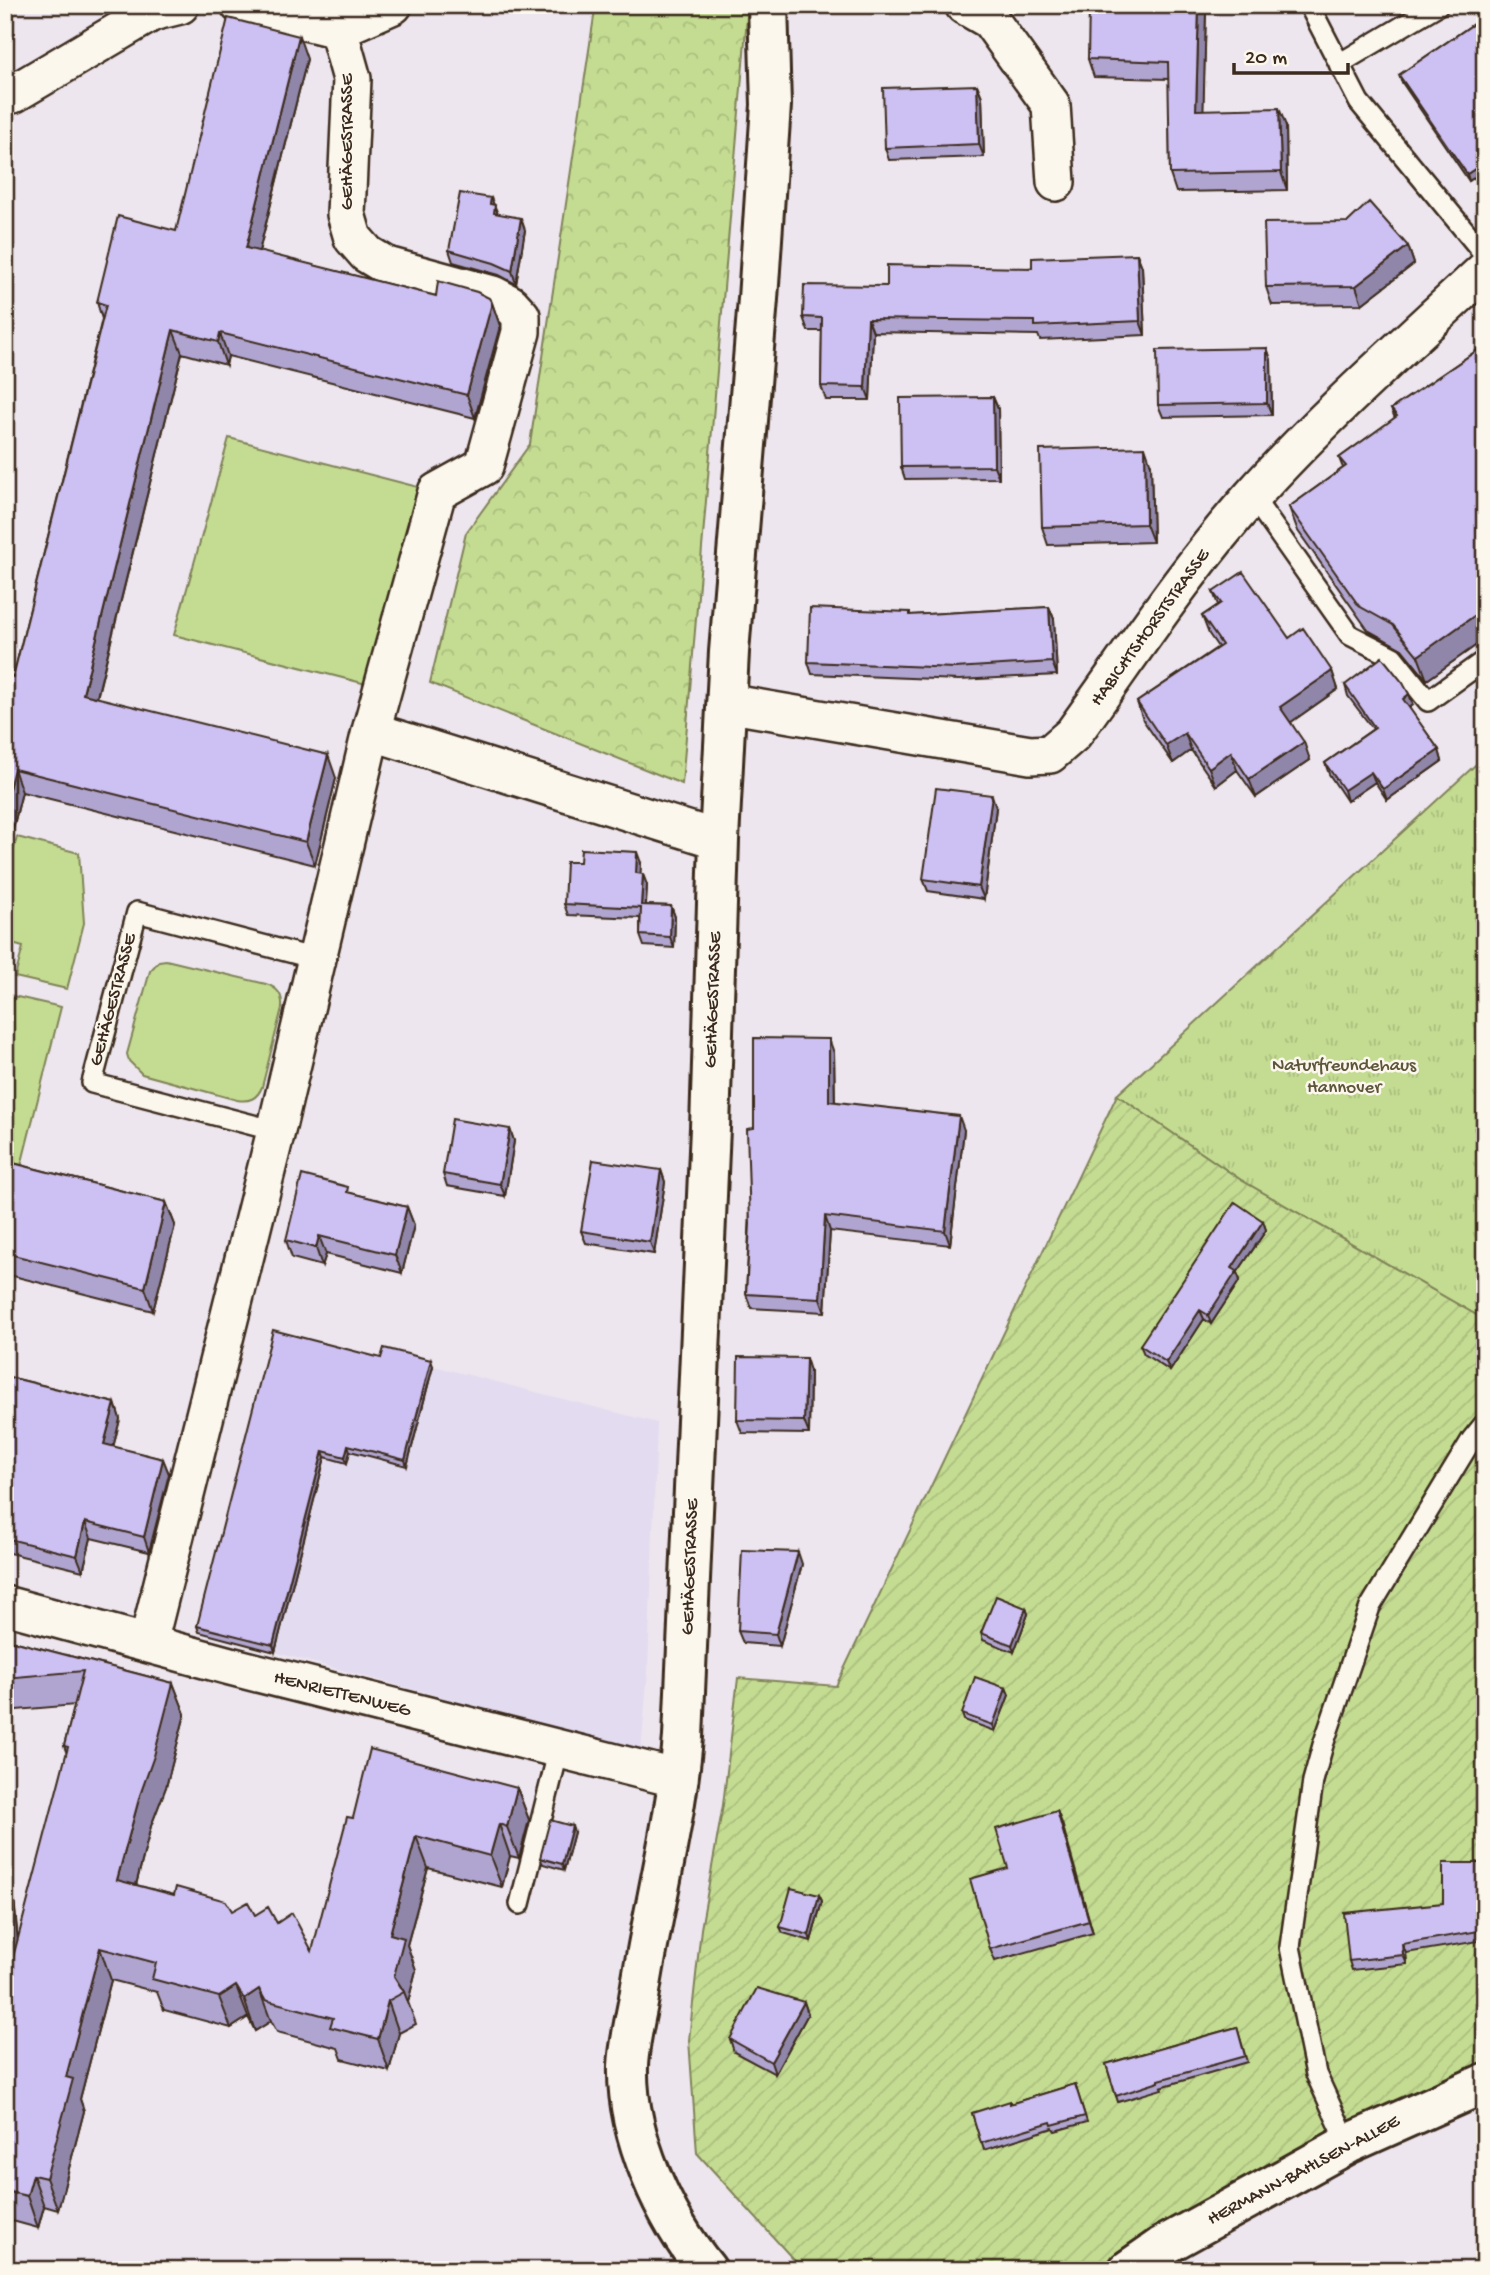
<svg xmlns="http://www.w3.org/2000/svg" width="1490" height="2275" viewBox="0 0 1490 2275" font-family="'Gochi Hand',sans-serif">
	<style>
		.built { fill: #e3dbef }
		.grass { fill: #c4dc92; stroke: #808358; stroke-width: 2 }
		.forest { fill: url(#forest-crowns); stroke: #808358; stroke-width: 2 }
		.park { fill: url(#park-tufts); stroke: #808358; stroke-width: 2 }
		.garden { fill: url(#garden-furrows); stroke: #808358; stroke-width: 2 }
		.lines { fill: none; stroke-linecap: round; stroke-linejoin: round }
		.lane-casing { stroke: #3b2a1e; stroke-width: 24 }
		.street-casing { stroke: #3b2a1e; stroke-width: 42 }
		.secondary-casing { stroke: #3b2a1e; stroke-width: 44 }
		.lane { stroke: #fbf7ec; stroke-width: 19 }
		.street { stroke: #fbf7ec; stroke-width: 37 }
		.secondary { stroke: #fbf7ec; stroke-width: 38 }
		.wall { fill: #b0a5d0; stroke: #3b2a1e; stroke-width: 2 }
		.shaded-wall { fill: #9086a9; stroke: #3b2a1e; stroke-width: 2 }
		.building { fill: #cdc0f2; stroke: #3b2a1e; stroke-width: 2 }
		.labels { text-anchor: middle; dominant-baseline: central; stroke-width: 5; stroke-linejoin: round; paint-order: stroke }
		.street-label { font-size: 19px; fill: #3b2a1e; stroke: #fbf7ec }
		.park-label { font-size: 19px; fill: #5d563b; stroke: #fbf7ec }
	</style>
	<defs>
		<pattern id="forest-crowns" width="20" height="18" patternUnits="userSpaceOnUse" patternTransform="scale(1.75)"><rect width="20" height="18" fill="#c4dc92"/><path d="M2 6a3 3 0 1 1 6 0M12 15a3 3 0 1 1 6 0" fill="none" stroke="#a9bd7d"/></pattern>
		<pattern id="park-tufts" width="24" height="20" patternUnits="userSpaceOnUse" patternTransform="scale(1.75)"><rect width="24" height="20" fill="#c4dc92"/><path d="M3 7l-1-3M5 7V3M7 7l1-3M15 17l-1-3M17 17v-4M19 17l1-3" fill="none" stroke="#a9bd7d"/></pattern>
		<pattern id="garden-furrows" width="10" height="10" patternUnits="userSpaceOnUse" patternTransform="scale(1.75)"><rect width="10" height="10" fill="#c4dc92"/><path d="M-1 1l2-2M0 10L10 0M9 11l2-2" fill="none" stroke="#a9bd7d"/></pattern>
	</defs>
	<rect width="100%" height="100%" fill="#ede6ee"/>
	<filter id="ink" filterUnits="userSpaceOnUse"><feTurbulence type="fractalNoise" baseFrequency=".0143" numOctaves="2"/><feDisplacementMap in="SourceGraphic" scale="14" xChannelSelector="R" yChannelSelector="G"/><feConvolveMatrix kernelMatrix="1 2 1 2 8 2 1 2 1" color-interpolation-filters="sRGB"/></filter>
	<g filter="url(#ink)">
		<path class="built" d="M 275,1336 L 383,1364 L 386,1354 L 657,1423 L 648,1670 L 641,1750 L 199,1632 Z"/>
		<path class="grass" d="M 229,438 L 437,492 L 382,688 L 174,635 Z
			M 17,837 L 79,853 L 84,923 L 67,989 L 15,977 L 23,947 L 5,942 L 5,882 Z
			M 166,960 L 266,984 C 278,988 283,995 282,1008 L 262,1087 C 257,1099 249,1102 237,1100 L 142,1074 L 129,1061 L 127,1054 L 150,971 L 159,961 Z
			M 13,996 L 61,1007 L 18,1178 L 5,1175 L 5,1009 L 10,1010 Z"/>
		<path class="forest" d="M 659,5 L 748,5 L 682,784 L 430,683 L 466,533 L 530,444 L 595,10 Z"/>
		<path class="park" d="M 1485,756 L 1485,1320 L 1241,1180 L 1117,1095 Z"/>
		<path class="garden" d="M 1117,1095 L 1241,1180 L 1485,1320 L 1485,2083 L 1127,2270 L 803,2270 L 697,2153 L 689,2040 L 701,1929 L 723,1805 L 738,1678 L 836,1686 Z"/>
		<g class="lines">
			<defs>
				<path id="lane" d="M 1309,5 L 1359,102 L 1485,255
					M 1339,64 L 1438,5
					M 1252,496 L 1350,635 L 1393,657 L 1428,701 L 1485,660
					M 276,1131 L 92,1083 L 137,912 L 316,959
					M 520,1904 L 559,1749
					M 1348,2144 L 1316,2074 L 1290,1947 L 1313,1781 L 1323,1745 L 1370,1607 L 1472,1439 L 1485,1423"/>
				<path id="street" d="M 964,5 L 990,20 L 1051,105 L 1056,182
					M 338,29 L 393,5
					M 5,92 L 13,94 L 152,12 L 180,5
					M 726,703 L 1030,755 L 1050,754 L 1073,734 C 1131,654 1186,570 1252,496 C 1324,416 1406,344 1485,270
					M 371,731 L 719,840
					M 5,1605 L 230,1666 L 679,1779
					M 148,1643 L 276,1131 L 371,731 L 437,492 L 484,466 L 521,332 L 521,316 L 510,304 L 493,295 L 387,266 L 367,254 L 353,238 L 346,214 L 352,79 L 338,29 L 240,5"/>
				<path id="secondary" d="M 707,2270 C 664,2218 626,2135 628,2066 C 629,2044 635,2020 639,1998 C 652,1911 676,1824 683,1737 L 710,1128 L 719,840 L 729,652 L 758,299 L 771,105 L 768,5
					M 1128,2270 L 1161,2247 L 1348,2144 L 1485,2083"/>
			</defs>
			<use href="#lane" class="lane-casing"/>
			<use href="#street" class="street-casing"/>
			<use href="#secondary" class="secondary-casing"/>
			<use href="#lane" class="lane"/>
			<use href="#street" class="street"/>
			<use href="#secondary" class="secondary"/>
		</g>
		<path class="wall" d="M 1206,10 L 1203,110 L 1286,126 L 1287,190 L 1176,192 L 1170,174 L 1169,79 L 1094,77 L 1088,59 Z
			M 1485,16 L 1485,170 L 1469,181 L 1401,81 L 1399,75 Z
			M 307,59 L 259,252 L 436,296 L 492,303 L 500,326 L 475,418 L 228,356 L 226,365 L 182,353 L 97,698 L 336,778 L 315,865 L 22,792 L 5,861 L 5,675 L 13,677 L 102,319 L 97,302 L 176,231 Z
			M 977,85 L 982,97 L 984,157 L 889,160 L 885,148 Z
			M 491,198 L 498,214 L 525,230 L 516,284 L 499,275 L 453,262 L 449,250 Z
			M 1408,246 L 1414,264 L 1362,304 L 1272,305 L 1266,287 Z
			M 1137,254 L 1142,267 L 1145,335 L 1040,340 L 1038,335 L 873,332 L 870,400 L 826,400 L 821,386 L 822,331 L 808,331 L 803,317 L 887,286 Z
			M 1485,345 L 1485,639 L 1427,680 L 1402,649 L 1368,630 L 1298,531 L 1289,507 L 1343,468 L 1339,458 L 1395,418 L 1391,409 Z
			M 1267,348 L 1271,360 L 1272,415 L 1163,417 L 1158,405 Z
			M 993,397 L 998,409 L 999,478 L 905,479 L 901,467 Z
			M 1151,465 L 1153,542 L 1048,545 L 1042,527 Z
			M 1213,592 L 1289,638 L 1332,671 L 1338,689 L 1291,722 L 1310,760 L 1256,797 L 1237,770 L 1216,786 L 1191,750 L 1173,763 L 1143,720 L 1137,702 L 1218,647 L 1209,634 L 1202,616 L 1218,605 Z
			M 1049,607 L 1054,619 L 1057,675 L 959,680 L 812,674 L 808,662 L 911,615 Z
			M 1345,685 L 1413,705 L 1409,708 L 1439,750 L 1442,761 L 1387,800 L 1375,782 L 1347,801 L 1329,774 L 1325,763 L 1373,729 L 1348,696 Z
			M 996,808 L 984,899 L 928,891 L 923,879 Z
			M 641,863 L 640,874 L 647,885 L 646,905 L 671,906 L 675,917 L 674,948 L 644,946 L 640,935 L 640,918 L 568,915 L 564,904 Z
			M 834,1053 L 835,1102 L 964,1130 L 950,1245 L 830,1231 L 825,1312 L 751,1308 L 746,1294 L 754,1128 Z
			M 510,1129 L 514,1141 L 505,1196 L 447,1186 L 443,1174 Z
			M 5,1161 L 166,1202 L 175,1225 L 153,1311 L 5,1274 Z
			M 661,1170 L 665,1182 L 654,1254 L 586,1243 L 581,1231 Z
			M 350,1193 L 407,1207 L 414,1225 L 402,1273 L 326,1254 L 322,1266 L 292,1258 L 286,1240 Z
			M 1263,1221 L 1266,1230 L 1237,1273 L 1240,1280 L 1211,1324 L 1204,1319 L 1170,1371 L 1144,1354 L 1140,1345 Z
			M 381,1358 L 433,1366 L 407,1466 L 350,1451 L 347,1463 L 325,1457 L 275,1652 L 199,1632 L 197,1626 Z
			M 810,1371 L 809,1434 L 742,1433 L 737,1420 Z
			M 5,1376 L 115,1403 L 120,1419 L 113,1447 L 163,1459 L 169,1474 L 149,1552 L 91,1538 L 83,1571 L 5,1552 Z
			M 802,1564 L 780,1646 L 743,1643 L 738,1631 Z
			M 1026,1608 L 1028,1614 L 1014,1652 L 983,1640 L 981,1633 Z
			M 5,1639 L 173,1683 L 185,1714 L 166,1787 L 151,1826 L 136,1885 L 232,1911 L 255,1915 L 277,1923 L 312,1951 L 353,1818 L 517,1788 L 529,1820 L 519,1858 L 510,1856 L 502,1887 L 428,1868 L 407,1945 L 416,1970 L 408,2002 L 416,2024 L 399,2033 L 389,2071 L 342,2059 L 338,2048 L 277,2032 L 271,2021 L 255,2031 L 248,2017 L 231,2028 L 164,2010 L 157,1992 L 111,1980 L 80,2099 L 84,2111 L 58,2210 L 44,2206 L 38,2228 L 5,2219 L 5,1803 L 18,1940 L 67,1754 L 64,1746 L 75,1705 L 5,1711 Z
			M 1006,1688 L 1009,1695 L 995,1731 L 964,1720 L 962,1714 Z
			M 1057,1811 L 1093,1933 L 995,1961 L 990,1949 L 1008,1868 Z
			M 574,1832 L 564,1870 L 543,1864 L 540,1858 Z
			M 1485,1863 L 1485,1940 L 1406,1953 L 1407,1964 L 1352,1970 L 1349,1961 L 1443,1903 Z
			M 819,1895 L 822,1901 L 811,1941 L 783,1933 L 780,1927 Z
			M 804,2002 L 808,2014 L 775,2074 L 734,2052 L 730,2039 Z
			M 1237,2027 L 1247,2062 L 1161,2087 L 1162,2089 L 1118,2102 L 1106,2064 Z
			M 1075,2084 L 1087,2122 L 1055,2131 L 1053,2128 L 984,2150 L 972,2113 L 1010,2104 Z"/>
		<path class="shaded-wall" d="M 1199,5 L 1204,5 L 1206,10 L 1203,127 L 1196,110 Z
			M 299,36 L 307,59 L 254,271 L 246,248 Z
			M 977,85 L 982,97 L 984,157 L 979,144 Z
			M 1279,108 L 1286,126 L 1287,190 L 1281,172 Z
			M 1485,162 L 1485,170 L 1469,181 L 1467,174 Z
			M 521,218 L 525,230 L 516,284 L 512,271 Z
			M 1408,246 L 1414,264 L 1362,304 L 1356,286 Z
			M 1137,254 L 1142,267 L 1145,335 L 1140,321 Z
			M 492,303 L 500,326 L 475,418 L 467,395 Z
			M 868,319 L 873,332 L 870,400 L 865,387 Z
			M 173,330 L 182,353 L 92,717 L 83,694 Z
			M 220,333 L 228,356 L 226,365 L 218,342 Z
			M 1267,348 L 1271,360 L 1272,415 L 1267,403 Z
			M 993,397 L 998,409 L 999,478 L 994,466 Z
			M 1145,447 L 1151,465 L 1153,542 L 1146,524 Z
			M 1049,607 L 1054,619 L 1057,675 L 1052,662 Z
			M 1485,608 L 1485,639 L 1427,680 L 1418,656 Z
			M 1332,671 L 1338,689 L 1287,725 L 1280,707 Z
			M 1409,694 L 1413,705 L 1407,709 L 1403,699 Z
			M 1185,733 L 1191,750 L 1173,763 L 1166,745 Z
			M 1304,742 L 1310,760 L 1256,797 L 1249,779 Z
			M 1439,750 L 1442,761 L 1387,800 L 1383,789 Z
			M 1231,752 L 1237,770 L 1216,786 L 1209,768 Z
			M 328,755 L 336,778 L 315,865 L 306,842 Z
			M 14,769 L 22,792 L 5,861 L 5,804 Z
			M 1371,772 L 1375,782 L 1347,801 L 1344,790 Z
			M 992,795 L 996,808 L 984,899 L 979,887 Z
			M 637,852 L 641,863 L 640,884 L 636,873 Z
			M 643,874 L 647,885 L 645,916 L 641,905 Z
			M 671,906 L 675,917 L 674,948 L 670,937 Z
			M 829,1039 L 834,1053 L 835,1115 L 829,1101 Z
			M 959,1116 L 964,1130 L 950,1245 L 945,1231 Z
			M 510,1129 L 514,1141 L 505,1196 L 500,1184 Z
			M 661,1170 L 665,1182 L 654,1254 L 650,1242 Z
			M 166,1202 L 175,1225 L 153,1311 L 145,1288 Z
			M 407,1207 L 414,1225 L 402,1273 L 395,1255 Z
			M 825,1216 L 830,1231 L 825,1312 L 820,1298 Z
			M 1263,1221 L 1266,1230 L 1237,1273 L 1240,1280 L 1211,1324 L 1208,1315 L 1232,1268 Z
			M 319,1236 L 326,1254 L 322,1266 L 316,1248 Z
			M 1200,1310 L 1204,1319 L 1170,1371 L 1166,1362 Z
			M 806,1358 L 810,1371 L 809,1434 L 804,1421 Z
			M 431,1360 L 433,1366 L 407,1466 L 405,1460 Z
			M 115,1403 L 120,1419 L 110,1460 L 104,1444 Z
			M 348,1445 L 350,1451 L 347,1463 L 345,1457 Z
			M 323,1451 L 325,1457 L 275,1652 L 273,1645 Z
			M 163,1459 L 169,1474 L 149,1552 L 144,1537 Z
			M 85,1522 L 91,1538 L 83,1571 L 77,1556 Z
			M 798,1552 L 802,1564 L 780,1646 L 776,1634 Z
			M 1026,1608 L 1028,1614 L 1014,1652 L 1012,1645 Z
			M 173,1683 L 185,1714 L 166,1787 L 151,1826 L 129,1912 L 117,1880 L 140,1795 Z
			M 1006,1688 L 1009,1695 L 995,1731 L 993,1725 Z
			M 517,1788 L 529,1820 L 519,1858 L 507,1827 Z
			M 5,1803 L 23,1997 L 11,1965 L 5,1900 Z
			M 1057,1811 L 1062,1823 L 1093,1933 L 1089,1921 Z
			M 499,1824 L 510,1856 L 502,1887 L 490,1856 Z
			M 572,1826 L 574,1832 L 564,1870 L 562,1864 Z
			M 416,1836 L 428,1868 L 407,1945 L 416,1970 L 408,2002 L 404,1992 L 394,1976 L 390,1934 Z
			M 819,1895 L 822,1901 L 811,1941 L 809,1935 Z
			M 1402,1944 L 1406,1953 L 1407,1964 L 1403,1955 Z
			M 100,1948 L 111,1980 L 80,2099 L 84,2111 L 58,2210 L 46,2178 L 66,2077 Z
			M 236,1986 L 248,2017 L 231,2028 L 219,1997 Z
			M 259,1989 L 271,2021 L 255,2031 L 244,1999 Z
			M 388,2001 L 399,2033 L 389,2071 L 378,2039 Z
			M 804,2002 L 808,2014 L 775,2074 L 771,2062 Z
			M 33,2175 L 44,2206 L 38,2228 L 27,2196 Z"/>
		<path class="building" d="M 1089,5 L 1199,5 L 1196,110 L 1279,108 L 1281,172 L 1170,174 L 1168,62 L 1088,59 Z
			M 1485,16 L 1485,162 L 1467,174 L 1399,75 Z
			M 228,18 L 299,36 L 246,248 L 436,296 L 438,281 L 477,292 L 489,298 L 492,303 L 467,395 L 220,333 L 218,342 L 173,330 L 83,694 L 328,755 L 306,842 L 14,769 L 5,804 L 5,675 L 13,677 L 106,305 L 97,302 L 118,216 L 176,231 Z
			M 977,85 L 979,144 L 885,148 L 883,88 Z
			M 460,193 L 491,198 L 490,204 L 495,205 L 494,213 L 521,218 L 512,271 L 494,263 L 449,250 Z
			M 1369,202 L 1408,246 L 1356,286 L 1266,287 L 1264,223 L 1348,222 Z
			M 1137,254 L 1140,321 L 1035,326 L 1035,321 L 868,319 L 865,387 L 821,386 L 822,318 L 803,317 L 804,285 L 887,286 L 887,265 L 1032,268 L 1032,258 Z
			M 1485,345 L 1485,608 L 1418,656 L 1393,625 L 1359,606 L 1289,507 L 1346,466 L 1339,458 L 1397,416 L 1391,409 Z
			M 1267,348 L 1267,403 L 1158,405 L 1157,350 Z
			M 993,397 L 994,466 L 901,467 L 900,398 Z
			M 1145,447 L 1146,524 L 1042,527 L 1040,450 Z
			M 1243,572 L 1289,638 L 1303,628 L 1332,671 L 1280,707 L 1304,742 L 1249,779 L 1231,752 L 1209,768 L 1185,733 L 1166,745 L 1137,702 L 1222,645 L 1202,616 L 1221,603 L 1213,592 Z
			M 1049,607 L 1052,662 L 955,668 L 808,662 L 810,608 L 910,612 L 910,615 Z
			M 1382,657 L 1403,683 L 1409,694 L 1403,699 L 1439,750 L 1383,789 L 1371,772 L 1344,790 L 1325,763 L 1375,728 L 1345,685 Z
			M 936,788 L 992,795 L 979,887 L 923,879 Z
			M 581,849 L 637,852 L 636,873 L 643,874 L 641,905 L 671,906 L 670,937 L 640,935 L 641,908 L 564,904 L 566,862 L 580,862 Z
			M 754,1038 L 829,1039 L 829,1101 L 959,1116 L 945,1231 L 825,1216 L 820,1298 L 746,1294 L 750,1224 L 747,1129 L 754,1128 Z
			M 452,1119 L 510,1129 L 500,1184 L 443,1174 Z
			M 593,1160 L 661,1170 L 650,1242 L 581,1231 Z
			M 5,1161 L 166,1202 L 145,1288 L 5,1253 Z
			M 302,1175 L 348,1187 L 347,1192 L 407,1207 L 395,1255 L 319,1236 L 316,1248 L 286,1240 Z
			M 1235,1202 L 1263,1221 L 1232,1268 L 1237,1271 L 1208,1315 L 1200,1310 L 1166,1362 L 1140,1345 Z
			M 273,1330 L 381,1358 L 384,1348 L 431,1360 L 405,1460 L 348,1445 L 345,1457 L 323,1451 L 273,1645 L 197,1626 Z
			M 738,1357 L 806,1358 L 804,1421 L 737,1420 Z
			M 5,1376 L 115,1403 L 104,1444 L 163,1459 L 144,1537 L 85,1522 L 77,1556 L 5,1538 Z
			M 742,1550 L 798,1552 L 776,1634 L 738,1631 Z
			M 996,1596 L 1026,1608 L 1012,1645 L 981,1633 Z
			M 5,1639 L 173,1683 L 154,1756 L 140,1795 L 117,1880 L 174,1895 L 176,1887 L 226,1901 L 232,1911 L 248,1902 L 255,1915 L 268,1907 L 277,1923 L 292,1913 L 312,1951 L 347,1817 L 353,1818 L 370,1749 L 517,1788 L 507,1827 L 499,1824 L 490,1856 L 416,1836 L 390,1934 L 404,1938 L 394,1976 L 404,1992 L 388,2001 L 378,2039 L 330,2027 L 333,2018 L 265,2000 L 259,1989 L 244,1999 L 236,1986 L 219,1997 L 152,1979 L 156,1963 L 100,1948 L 66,2077 L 73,2079 L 46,2178 L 33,2175 L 27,2196 L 5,2191 L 5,1987 L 11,1967 L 5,1966 L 5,1900 L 11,1965 L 68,1747 L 64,1746 L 83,1671 L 5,1678 Z
			M 975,1677 L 1006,1688 L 993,1725 L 962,1714 Z
			M 1057,1811 L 1089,1921 L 990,1949 L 970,1879 L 1008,1868 L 996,1829 Z
			M 550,1820 L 572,1826 L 562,1864 L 540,1858 Z
			M 1443,1863 L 1485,1863 L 1485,1930 L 1402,1944 L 1403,1955 L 1349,1961 L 1344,1913 L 1443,1903 Z
			M 791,1888 L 819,1895 L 809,1935 L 780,1927 Z
			M 757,1988 L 804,2002 L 771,2062 L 730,2039 Z
			M 1237,2027 L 1245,2056 L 1159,2080 L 1159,2082 L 1116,2096 L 1106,2064 Z
			M 1075,2084 L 1085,2116 L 1052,2125 L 1051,2122 L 981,2143 L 972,2113 L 1010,2101 L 1010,2104 Z"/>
	</g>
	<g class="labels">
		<g class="street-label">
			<text transform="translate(348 142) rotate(-90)">GEHÄGESTRASSE</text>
			<text transform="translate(1151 628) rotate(-54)">HABICHTSHORSTSTRASSE</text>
			<text transform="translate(114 1000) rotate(-75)">GEHÄGESTRASSE</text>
			<text transform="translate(714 1000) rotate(-88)">GEHÄGESTRASSE</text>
			<text transform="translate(691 1567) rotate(-88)">GEHÄGESTRASSE</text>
			<text transform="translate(342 1695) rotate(14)">HENRIETTENWEG</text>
			<text transform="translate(1304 2171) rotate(-28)">HERMANN-BAHLSEN-ALLEE</text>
		</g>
		<g class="park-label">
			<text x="1344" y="1066">Naturfreundehaus<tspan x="1344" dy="22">Hannover</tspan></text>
		</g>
	</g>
	<rect width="1490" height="2275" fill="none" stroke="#fbf7ec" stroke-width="28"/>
	<rect x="14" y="14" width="1462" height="2247" fill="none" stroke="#3b2a1e" stroke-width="2.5" filter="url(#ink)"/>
	<path d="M1234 63v10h114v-10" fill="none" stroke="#3b2a1e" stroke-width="3.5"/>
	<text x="1245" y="63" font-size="21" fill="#3b2a1e" stroke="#fbf7ec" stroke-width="5" paint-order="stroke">20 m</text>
</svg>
